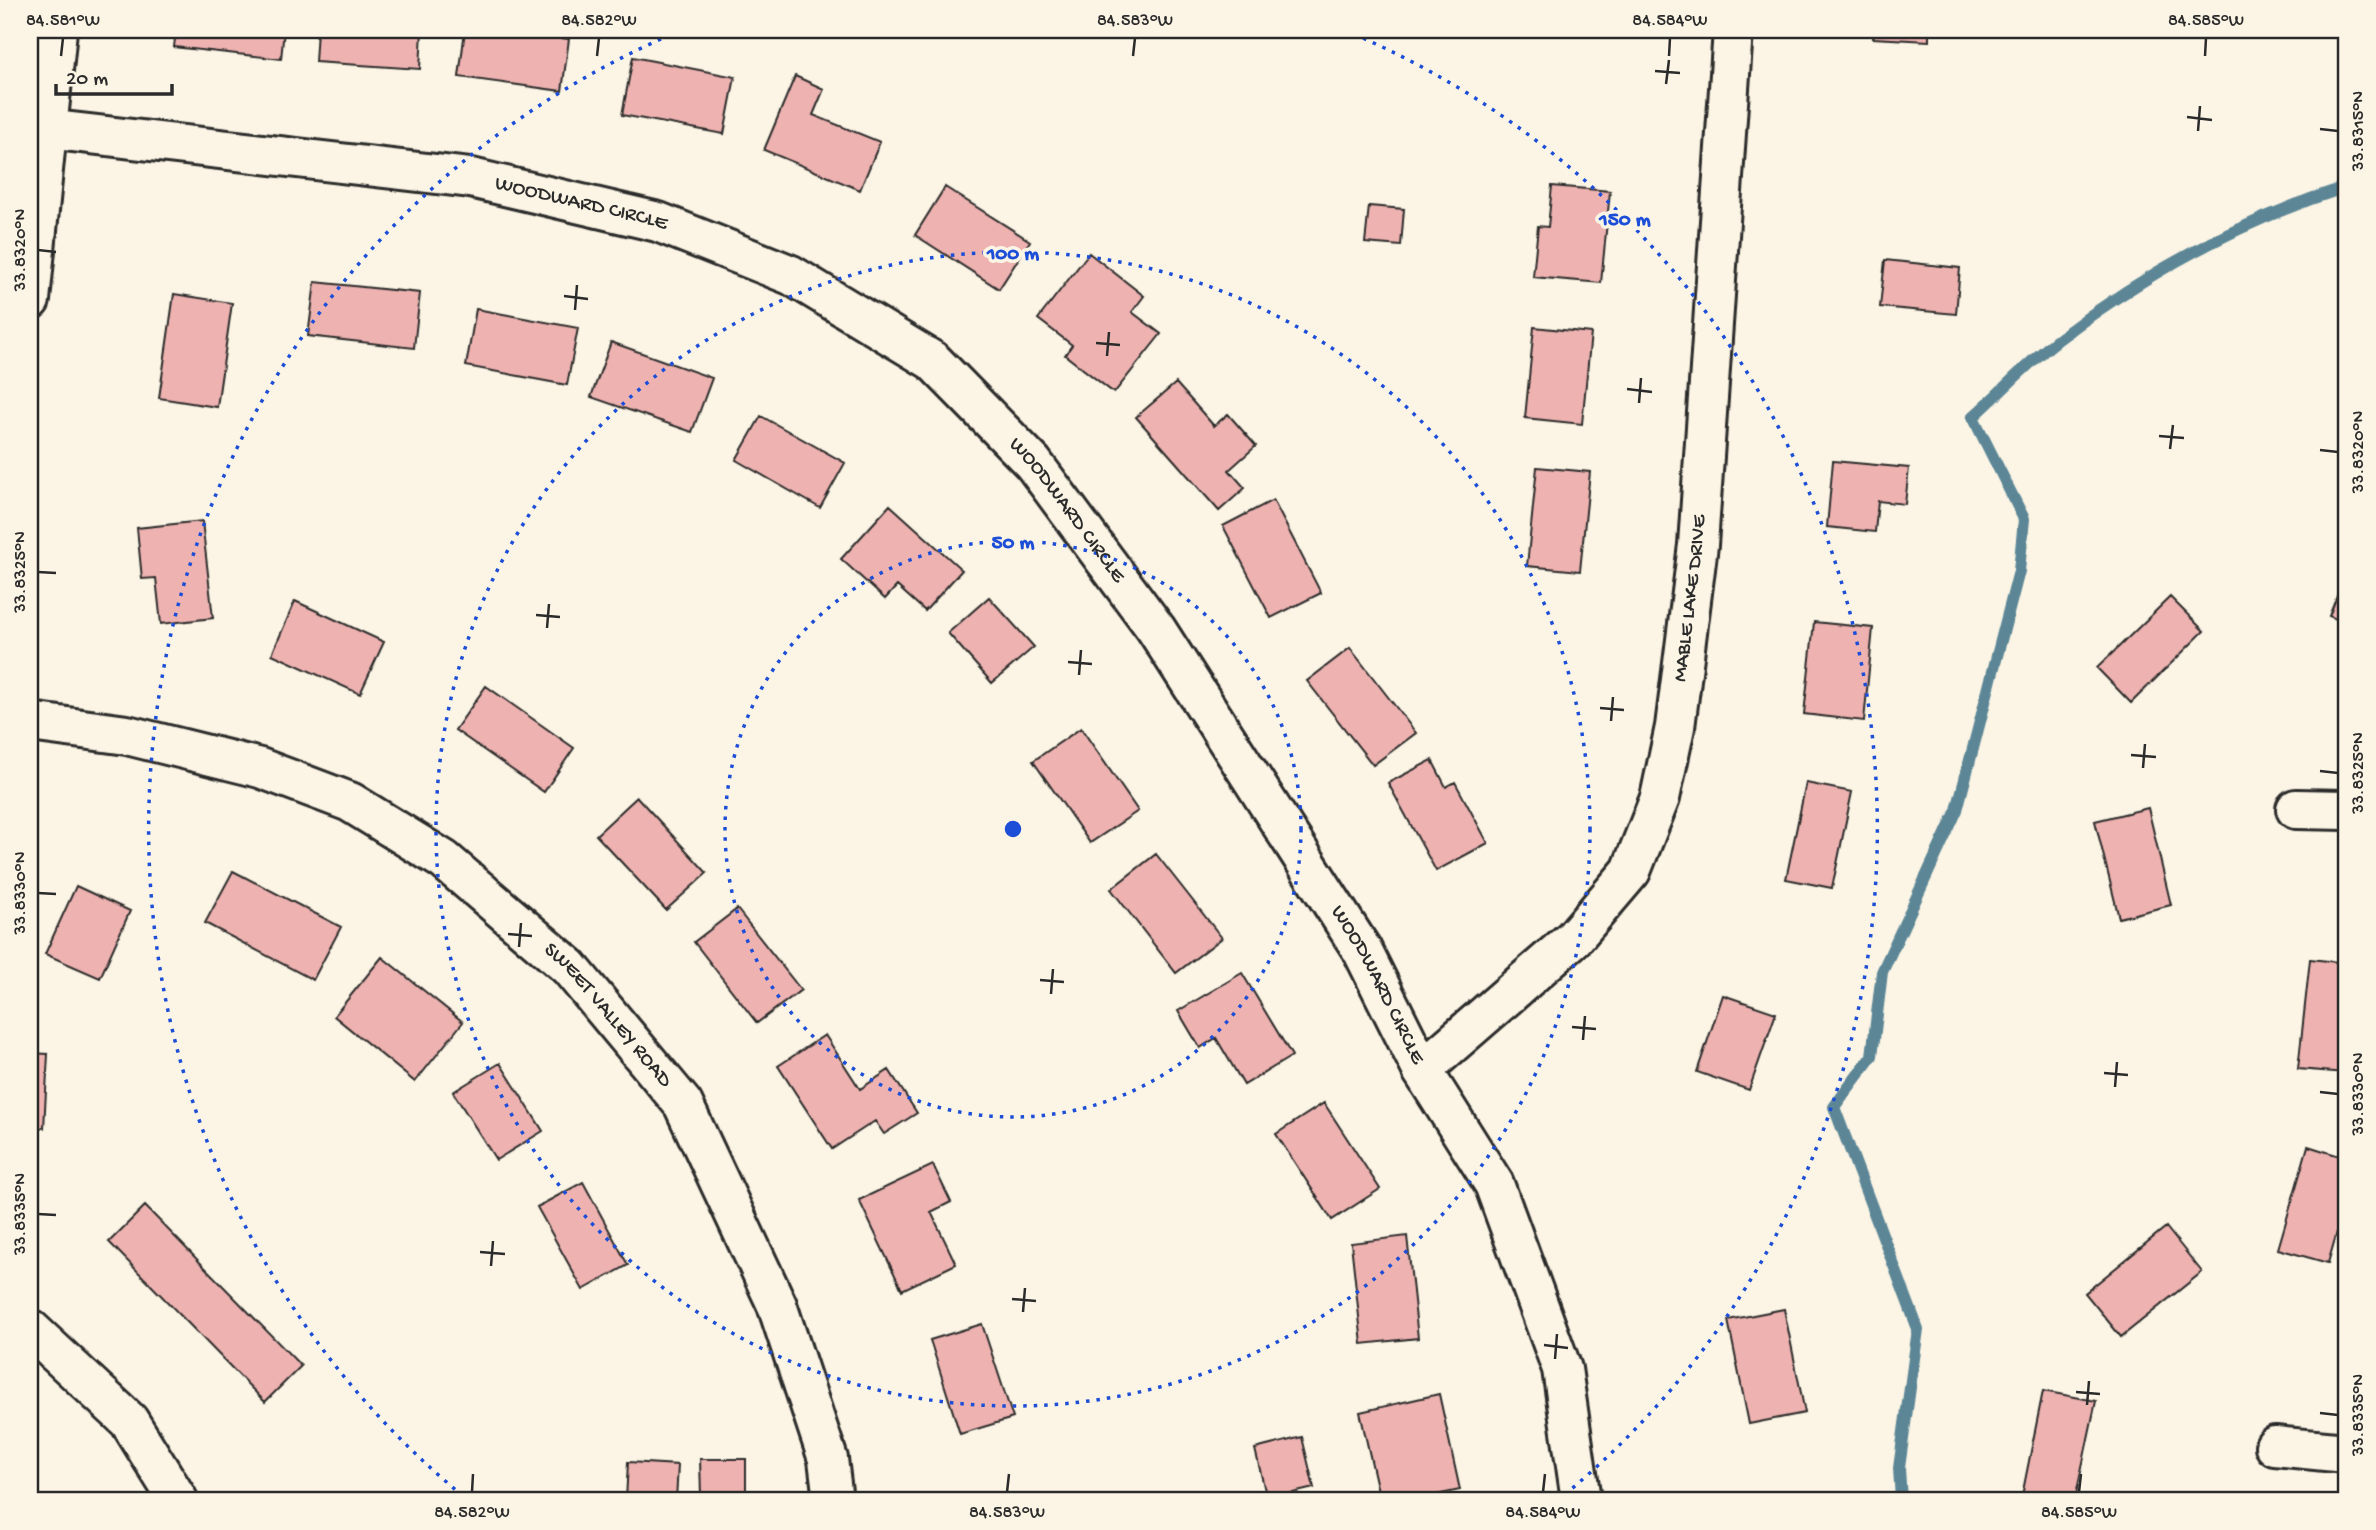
<svg xmlns="http://www.w3.org/2000/svg" width="2376" height="1530" viewBox="0 0 2376 1530" font-family="'Gochi Hand',sans-serif">
	<style>
		.lines { fill: none; stroke-linecap: round; stroke-linejoin: round }
		.stream { stroke: #5c8696; stroke-width: 12 }
		.building { fill: #eeb3b1; stroke: #2b2b2b; stroke-width: 2 }
		.minor-casing { stroke: #2b2b2b; stroke-width: 44 }
		.minor { stroke: #fcf5e5; stroke-width: 38 }
		.ticks { fill: none; stroke: #2b2b2b; stroke-width: 2.5 }
		.ring { fill: none; stroke: #1d4ed8; stroke-width: 3.5; stroke-dasharray: 3.5 7 }
		.labels { text-anchor: middle; dominant-baseline: central; stroke-width: 7; stroke-linejoin: round; paint-order: stroke }
		.street-label { font-size: 21px; fill: #2b2b2b; stroke: #fcf5e5 }
		.centre { fill: #1d4ed8; stroke: #fcf5e5; stroke-width: 3.5 }
		.ring-label { font-size: 21px; text-anchor: middle; font-weight: bold; fill: #1d4ed8; stroke: #fcf5e5; stroke-width: 7; stroke-linejoin: round; paint-order: stroke }
		.neatline { fill: none; stroke: #2b2b2b; stroke-width: 2.5 }
		.ticks-label { font-size: 18px; text-anchor: middle; fill: #2b2b2b }
	</style>
	<rect width="100%" height="100%" fill="#fcf5e5"/>
	<filter id="ink" filterUnits="userSpaceOnUse"><feTurbulence type="fractalNoise" baseFrequency=".0143" numOctaves="2"/><feDisplacementMap in="SourceGraphic" scale="14" xChannelSelector="R" yChannelSelector="G"/><feConvolveMatrix kernelMatrix="1 2 1 2 8 2 1 2 1" color-interpolation-filters="sRGB"/></filter>
	<g filter="url(#ink)">
		<g class="lines">
			<path class="stream" d="M 1901,1500 L 1899,1468 L 1918,1329 L 1834,1107 L 1872,1056 L 1882,972 L 1957,810 L 2019,571 L 2024,519 L 1973,417 C 2002,391 2029,361 2060,338 C 2147,272 2242,220 2346,187"/>
		</g>
		<path class="building" d="M 176,30 L 284,30 L 281,59 L 174,47 Z
			M 317,30 L 422,30 L 420,69 L 315,62 Z
			M 465,30 L 516,30 L 516,33 L 569,39 L 562,91 L 459,77 Z
			M 1874,30 L 1929,30 L 1929,41 L 1873,38 Z
			M 633,57 L 735,77 L 724,134 L 622,115 Z
			M 795,76 L 824,89 L 813,115 L 880,142 L 860,190 L 764,150 Z
			M 1552,186 L 1610,191 L 1601,283 L 1533,277 L 1538,226 L 1548,227 Z
			M 945,187 L 1030,241 L 999,289 L 915,235 Z
			M 1369,206 L 1404,209 L 1401,246 L 1365,243 Z
			M 1089,253 L 1144,296 L 1132,312 L 1161,334 L 1114,393 L 1065,355 L 1072,345 L 1038,319 Z
			M 1885,260 L 1960,268 L 1956,314 L 1880,307 Z
			M 315,282 L 420,293 L 414,348 L 308,336 Z
			M 174,294 L 232,303 L 217,407 L 159,398 Z
			M 476,309 L 578,328 L 567,385 L 466,366 Z
			M 1534,327 L 1591,333 L 1582,424 L 1525,418 Z
			M 611,342 L 712,378 L 692,432 L 591,397 Z
			M 1176,383 L 1214,426 L 1228,414 L 1256,446 L 1229,470 L 1245,488 L 1219,511 L 1136,417 Z
			M 761,416 L 845,463 L 820,508 L 736,460 Z
			M 1833,461 L 1909,468 L 1905,504 L 1878,501 L 1875,532 L 1827,527 Z
			M 1537,467 L 1590,472 L 1580,571 L 1527,566 Z
			M 1273,500 L 1321,593 L 1271,618 L 1223,526 Z
			M 890,505 L 962,570 L 925,611 L 897,586 L 885,599 L 841,559 Z
			M 202,521 L 213,618 L 161,624 L 156,578 L 142,579 L 137,528 Z
			M 2346,574 L 2346,623 L 2329,616 Z
			M 989,597 L 1034,647 L 992,683 L 948,633 Z
			M 2170,597 L 2204,631 L 2131,703 L 2097,668 Z
			M 295,601 L 384,642 L 360,694 L 272,654 Z
			M 1814,622 L 1873,628 L 1864,721 L 1804,714 Z
			M 1350,648 L 1416,733 L 1373,765 L 1307,681 Z
			M 486,686 L 574,748 L 544,792 L 455,730 Z
			M 1081,728 L 1138,811 L 1090,843 L 1033,761 Z
			M 1432,760 L 1446,787 L 1455,782 L 1488,843 L 1436,871 L 1388,783 Z
			M 1806,783 L 1852,792 L 1832,888 L 1786,879 Z
			M 637,797 L 707,873 L 666,910 L 596,835 Z
			M 2148,808 L 2171,905 L 2119,918 L 2095,821 Z
			M 1156,854 L 1222,938 L 1176,973 L 1111,889 Z
			M 233,871 L 341,927 L 313,980 L 205,923 Z
			M 76,886 L 130,911 L 100,978 L 45,954 Z
			M 737,909 L 801,990 L 757,1023 L 694,942 Z
			M 382,957 L 463,1022 L 415,1082 L 334,1016 Z
			M 2310,959 L 2346,963 L 2346,1073 L 2298,1069 Z
			M 1242,973 L 1292,1056 L 1244,1085 L 1216,1038 L 1200,1048 L 1178,1011 Z
			M 1723,995 L 1776,1013 L 1749,1090 L 1697,1072 Z
			M 825,1035 L 860,1089 L 889,1070 L 917,1113 L 884,1134 L 875,1121 L 832,1149 L 778,1066 Z
			M 30,1053 L 48,1054 L 44,1128 L 30,1127 Z
			M 500,1063 L 543,1131 L 496,1160 L 453,1092 Z
			M 1324,1103 L 1380,1189 L 1332,1220 L 1276,1134 Z
			M 2308,1146 L 2346,1158 L 2346,1201 L 2328,1263 L 2278,1249 Z
			M 933,1165 L 951,1202 L 931,1212 L 956,1264 L 902,1290 L 859,1200 Z
			M 583,1182 L 628,1265 L 583,1290 L 537,1207 Z
			M 145,1206 L 301,1366 L 265,1402 L 109,1242 Z
			M 2166,1227 L 2202,1272 L 2121,1337 L 2085,1293 Z
			M 1407,1236 L 1418,1338 L 1362,1344 L 1351,1243 Z
			M 1784,1309 L 1805,1413 L 1749,1424 L 1728,1320 Z
			M 982,1324 L 1013,1418 L 960,1434 L 930,1340 Z
			M 2043,1391 L 2096,1401 L 2075,1500 L 2045,1500 L 2022,1496 Z
			M 1439,1394 L 1460,1490 L 1412,1500 L 1380,1500 L 1360,1412 Z
			M 1302,1437 L 1314,1488 L 1267,1499 L 1255,1449 Z
			M 700,1459 L 746,1459 L 746,1495 L 701,1495 Z
			M 628,1462 L 678,1465 L 676,1500 L 626,1500 Z"/>
		<g class="lines">
			<defs>
				<g id="minor">
					<path id="s1" d="M 46,129 L 471,178 L 658,222 L 791,275 L 933,361 L 1033,463 L 1156,629 L 1362,950 L 1422,1070 L 1494,1184 L 1562,1369 L 1581,1500"/>
					<path d="M 30,300 L 57,30"/>
					<path id="s2" d="M 30,722 L 127,735 L 260,768 L 350,802 L 444,860 L 569,967 L 683,1104 L 777,1305 L 828,1459 L 833,1500"/>
					<path d="M 2296,809 L 2346,810"/>
					<path id="s3" d="M 1422,1070 L 1574,938 L 1631,871 L 1660,798 L 1675,727 L 1698,545 L 1733,30"/>
					<path d="M 30,1329 L 129,1421 L 178,1500"/>
					<path d="M 2275,1446 L 2346,1453"/>
				</g>
			</defs>
			<use href="#minor" class="minor-casing"/>
			<use href="#minor" class="minor"/>
		</g>
	</g>
	<path class="ticks" d="M 61,56 L 63,38M 597,56 L 599,38M 1133,56 L 1135,38M 1669,56 L 1670,38M 2205,56 L 2206,38M 1655,71 L 1680,73M 1666,84 L 1669,60M 2187,117 L 2212,120M 2320,129 L 2338,131M 2198,131 L 2200,106M 38,250 L 56,252M 564,296 L 588,299M 575,310 L 577,285M 1096,343 L 1120,345M 1107,356 L 1109,332M 1627,389 L 1652,392M 1639,403 L 1641,378M 2159,436 L 2184,438M 2170,449 L 2173,425M 2320,450 L 2338,452M 38,572 L 56,573M 536,615 L 560,617M 547,628 L 549,604M 1068,662 L 1092,664M 1079,675 L 1081,650M 1600,708 L 1624,710M 1611,721 L 1613,697M 2131,755 L 2156,757M 2143,768 L 2145,744M 2320,771 L 2338,773M 38,893 L 56,894M 508,934 L 532,936M 519,947 L 521,923M 1040,980 L 1064,982M 1051,994 L 1053,969M 1572,1027 L 1596,1029M 1583,1040 L 1585,1016M 2104,1073 L 2128,1075M 2115,1087 L 2117,1062M 2320,1092 L 2338,1094M 38,1214 L 56,1215M 480,1252 L 505,1254M 491,1266 L 493,1241M 1012,1299 L 1036,1301M 1023,1312 L 1025,1288M 1544,1345 L 1568,1348M 1555,1359 L 1557,1334M 2076,1392 L 2100,1394M 2087,1405 L 2089,1381M 2320,1413 L 2338,1415M 472,1492 L 473,1474M 1007,1492 L 1009,1474M 1543,1492 L 1545,1474M 2079,1492 L 2081,1474"/>
	<g class="ring">
		<circle cx="1013" cy="829" r="288"/>
		<circle cx="1013" cy="829" r="577"/>
		<path d="M463 1496A865 865 0 0 1 682 30M1344 30A865 865 0 0 1 1563 1496"/>
	</g>
	<g class="labels">
		<g class="street-label">
			<text stroke="none"><textPath href="#s1" startOffset="541">WOODWARD CIRCLE</textPath></text>
			<text stroke="none"><textPath href="#s1" startOffset="1130">WOODWARD CIRCLE</textPath></text>
			<text stroke="none"><textPath href="#s3" startOffset="570">MABLE LAKE DRIVE</textPath></text>
			<text stroke="none"><textPath href="#s1" startOffset="1698">WOODWARD CIRCLE</textPath></text>
			<text stroke="none"><textPath href="#s2" startOffset="668">SWEET VALLEY ROAD</textPath></text>
		</g>
	</g>
	<circle cx="1013" cy="829" r="10" class="centre"/>
	<g class="ring-label">
		<text x="1625" y="225">150 m</text>
		<text x="1013" y="259">100 m</text>
		<text x="1013" y="548">50 m</text>
	</g>
	<rect width="2376" height="1530" fill="none" stroke="#fcf5e5" stroke-width="77"/>
	<path d="M56 84v10h116v-10" fill="none" stroke="#2b2b2b" stroke-width="3.5"/>
	<text x="66" y="84" font-size="21" fill="#2b2b2b" stroke="#fcf5e5" stroke-width="5" paint-order="stroke">20 m</text>
	<rect x="38" y="38" width="2300" height="1454" class="neatline"/>
	<g class="ticks-label">
		<text x="63" y="25">84.581°W</text>
		<text x="599" y="25">84.582°W</text>
		<text x="1135" y="25">84.583°W</text>
		<text x="1670" y="25">84.584°W</text>
		<text x="2206" y="25">84.585°W</text>
		<text transform="translate(2357 131) rotate(-90)" y="6">33.8315°N</text>
		<text transform="translate(19 250) rotate(-90)" y="6">33.8320°N</text>
		<text transform="translate(2357 452) rotate(-90)" y="6">33.8320°N</text>
		<text transform="translate(19 572) rotate(-90)" y="6">33.8325°N</text>
		<text transform="translate(2357 773) rotate(-90)" y="6">33.8325°N</text>
		<text transform="translate(19 893) rotate(-90)" y="6">33.8330°N</text>
		<text transform="translate(2357 1094) rotate(-90)" y="6">33.8330°N</text>
		<text transform="translate(19 1214) rotate(-90)" y="6">33.8335°N</text>
		<text transform="translate(2357 1415) rotate(-90)" y="6">33.8335°N</text>
		<text x="472" y="1517">84.582°W</text>
		<text x="1007" y="1517">84.583°W</text>
		<text x="1543" y="1517">84.584°W</text>
		<text x="2079" y="1517">84.585°W</text>
	</g>
</svg>
